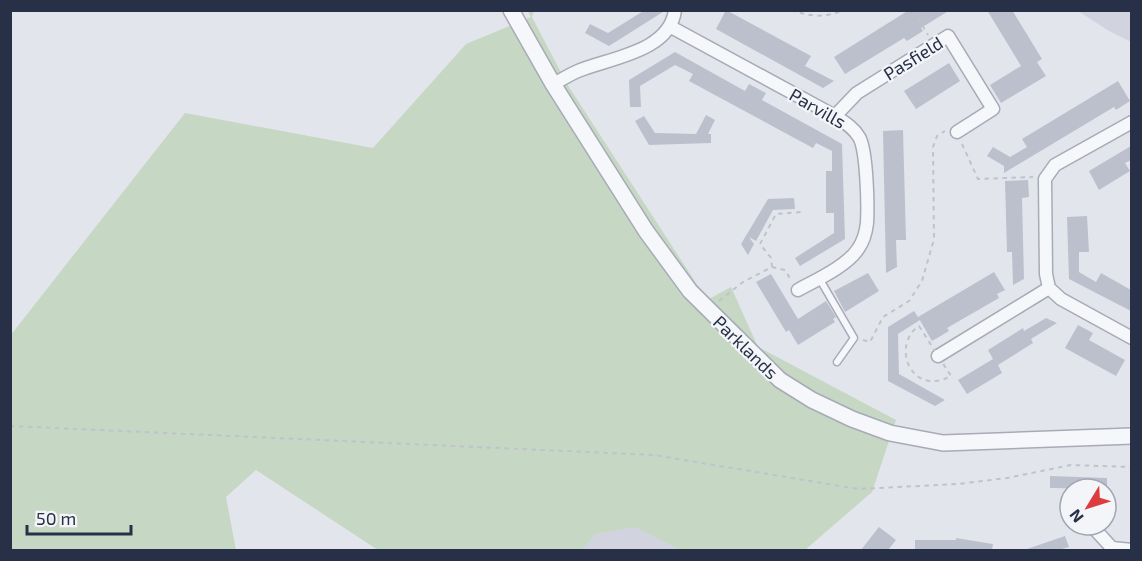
<svg xmlns="http://www.w3.org/2000/svg" width="1142" height="561" viewBox="0 0 1142 561" font-family="'Exo 2',sans-serif">
	<style>
		.built { fill: #d1d4df }
		.green { fill: #c6d7c3 }
		.building { fill: #bcc0cd }
		.lines { fill: none; stroke-linecap: round; stroke-linejoin: round }
		.service-casing { stroke: #a7abb7; stroke-width: 9 }
		.minor-casing { stroke: #a7abb7; stroke-width: 15 }
		.tertiary-casing { stroke: #a7abb7; stroke-width: 18 }
		.path { stroke: #c0c3cb; stroke-width: 2; stroke-dasharray: 4.5 4.5; stroke-linecap: butt }
		.service { stroke: #f6f7fa; stroke-width: 6 }
		.minor { stroke: #f6f7fa; stroke-width: 12 }
		.tertiary { stroke: #f6f7fa; stroke-width: 15 }
		.labels { text-anchor: middle; dominant-baseline: central; stroke-width: 4.5; stroke-linejoin: round; paint-order: stroke }
		.street-label { font-size: 18px; fill: #283047; stroke: #f3f5f9 }
	</style>
	<rect width="100%" height="100%" fill="#e3e5ec"/>
	<path class="built" d="M 1078,11 L 1131,11 L 1131,42 L 1109,31 Z
		M 633,525 L 683,550 L 582,550 L 596,534 Z"/>
	<path class="green" d="M 528,11 L 534,11 L 532,17 L 567,84 L 707,300 L 731,287 L 758,347 L 896,420 L 872,492 L 805,550 L 681,550 L 635,527 L 596,534 L 582,550 L 378,550 L 256,470 L 226,497 L 236,550 L 11,550 L 10,336 L 185,113 L 373,148 L 466,44 L 531,17 Z"/>
	<path class="building" d="M 645,10 L 666,10 L 609,46 L 585,33 L 590,24 L 608,33 Z
		M 726,10 L 811,56 L 805,66 L 834,81 L 823,88 L 716,29 Z
		M 909,10 L 950,10 L 921,28 L 923,31 L 907,41 L 904,38 L 845,74 L 834,57 Z
		M 987,10 L 1012,10 L 1042,59 L 1037,62 L 1046,76 L 1001,103 L 990,85 L 1021,66 Z
		M 675,52 L 745,91 L 749,84 L 766,93 L 762,100 L 842,144 L 845,239 L 800,266 L 795,258 L 834,233 L 834,213 L 826,213 L 826,171 L 832,171 L 832,151 L 816,143 L 813,148 L 689,81 L 693,74 L 675,65 L 640,86 L 641,107 L 630,107 L 629,80 Z
		M 949,63 L 960,81 L 916,109 L 904,91 Z
		M 1118,81 L 1130,101 L 1116,110 L 1114,107 L 1004,173 L 1004,166 L 987,156 L 993,147 L 1010,157 L 1027,147 L 1022,139 Z
		M 706,115 L 715,120 L 708,134 L 711,134 L 711,143 L 649,145 L 635,121 L 644,116 L 655,133 L 696,134 Z
		M 903,130 L 906,240 L 896,240 L 897,267 L 886,273 L 883,131 Z
		M 1131,146 L 1131,160 L 1125,163 L 1130,171 L 1099,190 L 1089,171 Z
		M 1028,180 L 1029,197 L 1022,198 L 1024,279 L 1013,285 L 1012,252 L 1007,252 L 1005,181 Z
		M 794,198 L 795,209 L 773,210 L 756,241 L 749,237 L 754,244 L 748,255 L 741,244 L 768,199 Z
		M 1087,216 L 1089,252 L 1079,252 L 1079,272 L 1096,282 L 1101,273 L 1131,290 L 1131,311 L 1069,279 L 1067,217 Z
		M 994,272 L 1005,290 L 997,294 L 999,298 L 947,328 L 949,331 L 932,341 L 918,317 Z
		M 868,273 L 879,291 L 845,312 L 834,291 Z
		M 771,274 L 798,319 L 826,301 L 836,317 L 833,319 L 835,322 L 798,345 L 789,330 L 786,332 L 756,282 Z
		M 914,311 L 920,320 L 898,334 L 899,374 L 945,400 L 935,406 L 888,381 L 888,327 Z
		M 1046,318 L 1057,323 L 1031,339 L 1033,343 L 998,365 L 1002,373 L 967,394 L 958,380 L 993,359 L 988,350 L 1023,328 L 1024,331 Z
		M 1078,325 L 1093,333 L 1089,340 L 1125,360 L 1116,376 L 1065,348 Z
		M 1050,476 L 1107,478 L 1107,489 L 1050,488 Z
		M 879,527 L 896,540 L 888,550 L 861,550 Z
		M 1065,536 L 1069,547 L 1058,550 L 1028,550 L 1027,549 Z
		M 956,538 L 993,544 L 992,550 L 915,550 L 915,540 L 956,540 Z"/>
	<g class="lines">
		<defs>
			<path id="service" d="M 819,278 L 854,338 L 837,362"/>
			<path id="minor" d="M 671,27 L 835,116 C 844,122 853,127 859,137 C 867,150 868,206 867,223 C 866,232 863,242 858,249 C 847,266 816,280 798,290
				M 553,84 C 561,80 569,75 578,71 C 609,58 670,52 675,10
				M 835,116 L 857,93 L 948,36 L 993,109 L 957,132
				M 1132,122 L 1055,165 L 1045,179 L 1046,274 L 1049,288 L 1061,299 L 1132,338
				M 938,356 L 1049,288
				M 1091,525 L 1112,548 L 1132,550"/>
			<path id="tertiary" d="M 511,10 L 553,84 L 646,231 L 690,291 L 780,380 L 812,400 L 852,419 L 890,433 L 943,443 L 1132,436"/>
		</defs>
		<use href="#service" class="service-casing"/>
		<use href="#minor" class="minor-casing"/>
		<use href="#tertiary" class="tertiary-casing"/>
		<path class="path" d="M 791,10 C 811,17 824,18 844,10
			M 913,10 L 928,35
			M 962,144 L 978,179 L 1033,177
			M 772,267 L 771,258 L 760,244 L 776,214 L 802,212
			M 719,301 L 743,282 L 772,267 L 785,270 L 791,280
			M 919,326 L 951,376 C 910,398 891,344 919,326 Z
			M 863,340 L 870,342 L 883,317 L 909,301 L 922,281 L 934,239 L 933,147 L 937,136 L 945,131
			M 10,426 L 654,455 L 858,489 L 958,484 L 1007,478 L 1071,465 L 1132,467"/>
		<use href="#service" class="service"/>
		<use href="#minor" class="minor"/>
		<use href="#tertiary" class="tertiary"/>
	</g>
	<g class="labels">
		<g class="street-label">
			<text transform="translate(913 58) rotate(-32)">Pasfield</text>
			<text transform="translate(818 108) rotate(30)">Parvills</text>
			<text transform="translate(746 347) rotate(44)">Parklands</text>
		</g>
	</g>
	<rect width="1142" height="561" fill="none" stroke="#283047" stroke-width="24"/>
	<g transform="translate(1088 507) rotate(232)"><circle r="28" fill="#f3f5f9" stroke="#a2a6b2" stroke-width="1.5"/>
	<path d="M0-4.5L10 22L0 15L-10 22Z" fill="#dd3c3f"/>
	<text y="-9" font-size="16" font-weight="bold" text-anchor="middle" fill="#283047">N</text>
	</g>
	<path d="M27 525v9h104v-9" fill="none" stroke="#283047" stroke-width="3"/>
	<text x="36" y="525" font-size="18" fill="#283047" stroke="#f3f5f9" stroke-width="4.5" paint-order="stroke">50 m</text>
</svg>
